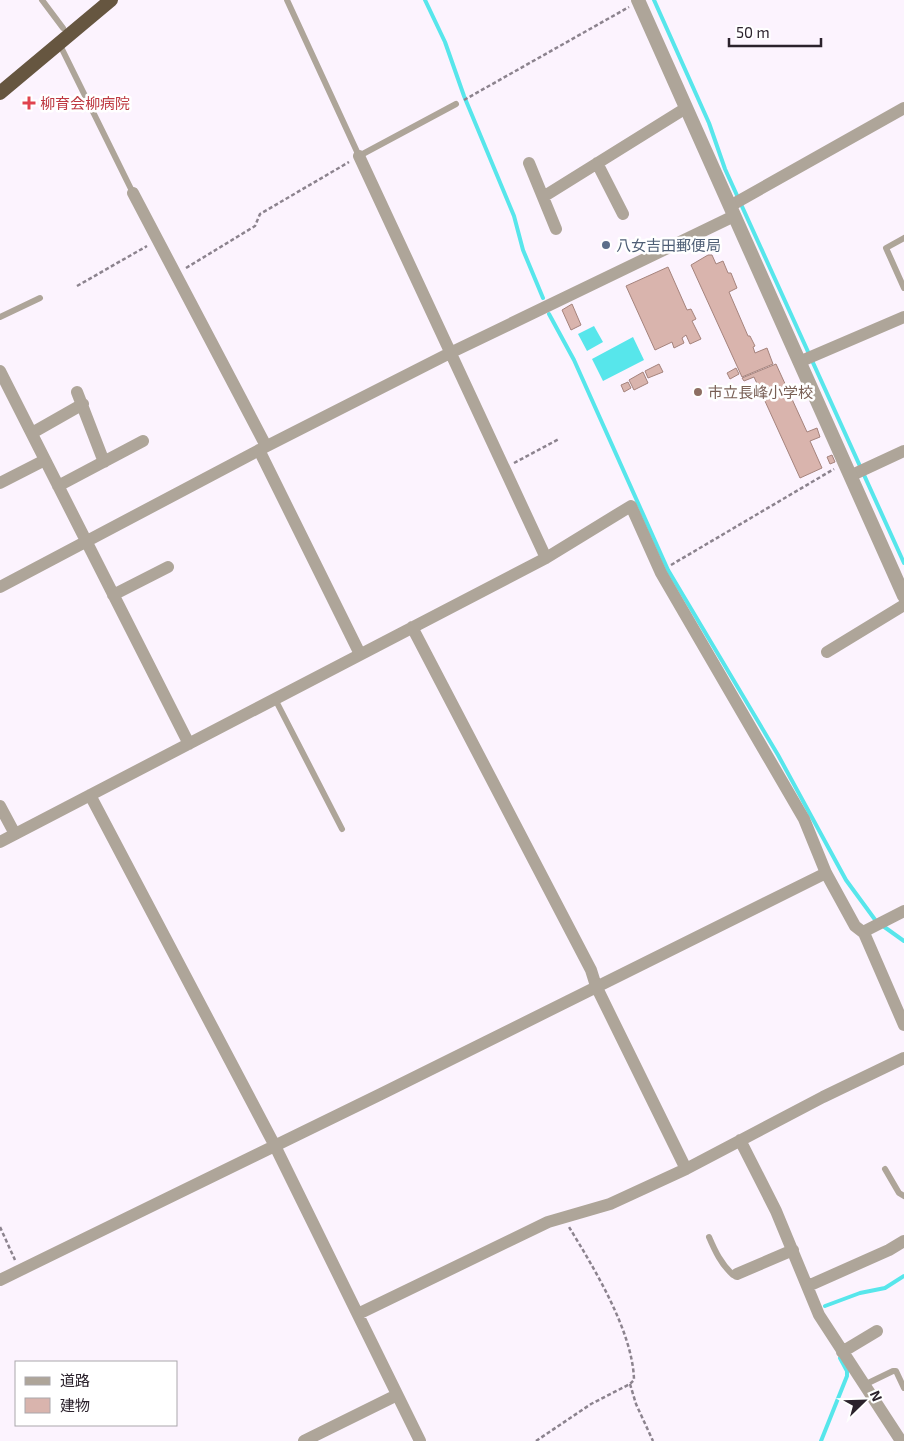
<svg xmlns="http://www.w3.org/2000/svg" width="904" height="1441" viewBox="0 0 904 1441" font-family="'Exo 2','Noto Sans JP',sans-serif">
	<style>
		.water { fill: #57e6eb }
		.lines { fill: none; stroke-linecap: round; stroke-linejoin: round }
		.stream { stroke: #57e6eb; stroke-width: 4 }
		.building { fill: #d9b4ad; stroke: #a5837c }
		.path { stroke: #8c838e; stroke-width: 2.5; stroke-dasharray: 4 2.5; stroke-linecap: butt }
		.service { stroke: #aea599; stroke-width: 6 }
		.minor { stroke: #aea599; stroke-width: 12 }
		.tertiary { stroke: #aea599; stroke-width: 14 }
		.trunk { stroke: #665640; stroke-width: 14 }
		.health-dot { fill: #e0444e; stroke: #fff; stroke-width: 2 }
		.service-dot { fill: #5c6f8a; stroke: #fff; stroke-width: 2 }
		.education-dot { fill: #8d6e63; stroke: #fff; stroke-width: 2 }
		.labels { text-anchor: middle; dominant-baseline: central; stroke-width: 5; stroke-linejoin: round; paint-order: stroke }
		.health-label { font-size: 15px; fill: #be3a42; stroke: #fff; text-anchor: start }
		.service-label { font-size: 15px; fill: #4e5e75; stroke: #fff; text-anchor: start }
		.education-label { font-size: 15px; fill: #785e54; stroke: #fff; text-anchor: start }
	</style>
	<rect width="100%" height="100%" fill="#fcf3fe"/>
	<path class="water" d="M 594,326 L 603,342 L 587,351 L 578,334 Z
		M 633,337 L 644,360 L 603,381 L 592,359 Z"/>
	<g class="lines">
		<path class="stream" d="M 425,0 L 445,42 L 464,96 L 514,216 L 523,250 L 543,298
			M 654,0 L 709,123 L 725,169 L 904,563
			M 549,314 L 574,360 L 668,570 L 778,755 L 846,880 L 876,921 L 904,941
			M 825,1306 L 860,1293 L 885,1288 L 904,1276
			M 821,1441 L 847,1376 L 847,1371 L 840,1358"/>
	</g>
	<path class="building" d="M 708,255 L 712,255 L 716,264 L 723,261 L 728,273 L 731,273 L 737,288 L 729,292 L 748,336 L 750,336 L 755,346 L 753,347 L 755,353 L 767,348 L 773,364 L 742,377 L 691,265 Z
		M 668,267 L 687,310 L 691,309 L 696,319 L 692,321 L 701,339 L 690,344 L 686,335 L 682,338 L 684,343 L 674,348 L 672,342 L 655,350 L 626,286 Z
		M 572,304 L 581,325 L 571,330 L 562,310 Z
		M 659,364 L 663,372 L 648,378 L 645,371 Z
		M 776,364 L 807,432 L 817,428 L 820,437 L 810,441 L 822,468 L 800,478 L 754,377 L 744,381 L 742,378 Z
		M 736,368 L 739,374 L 730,379 L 727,373 Z
		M 643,372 L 648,383 L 634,390 L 629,380 Z
		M 628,382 L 631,388 L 624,392 L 621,385 Z
		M 832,455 L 835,462 L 830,464 L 827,457 Z"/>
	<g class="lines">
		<path class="path" d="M 464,100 L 629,7
			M 186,268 L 255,226 L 260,214 L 349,162
			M 77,286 L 147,246
			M 514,463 L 559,439
			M 671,565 L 834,469
			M 0,1227 L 15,1260
			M 630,1384 L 636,1404 L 653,1441
			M 536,1441 L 591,1404 L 630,1384 L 634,1380 C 633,1332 594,1268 569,1227"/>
		<path class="service" d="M 42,0 L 63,28
			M 287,0 L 359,156 L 456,104
			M 59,43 L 133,193
			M 904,238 L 886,248 L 904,288
			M 0,317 L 40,298
			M 275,699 L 342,829
			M 885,1169 L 899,1193 L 904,1196
			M 709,1237 C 715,1251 721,1264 733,1275 L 737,1274
			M 864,1385 L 893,1371 L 896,1371 L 904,1388"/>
		<path class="minor" d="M 359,156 L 546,558
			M 529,163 L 556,229
			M 597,163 L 623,214
			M 133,193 L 266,446
			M 543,197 L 686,108
			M 730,206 L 904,108
			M 799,362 L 904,317
			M 0,371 L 189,744
			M 77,392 L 104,462
			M 32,433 L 83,404
			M 259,450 L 360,654
			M 850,476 L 904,451
			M 0,483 L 45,460
			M 58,486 L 143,441
			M 0,587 L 263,448 L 450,353 L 734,216
			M 113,595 L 168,567
			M 412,627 L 591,970 L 596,986 L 686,1169
			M 827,652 L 904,605
			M 90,795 L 275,1146 L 420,1441
			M 0,806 L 15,834
			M 0,842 L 546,558 L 631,506 L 661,573 L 804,819 L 826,873 L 855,926 L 864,933 L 904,1025
			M 863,932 L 904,911
			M 740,1140 L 776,1211 L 819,1315 L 901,1441
			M 737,1274 L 793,1250
			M 0,1280 L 381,1094 L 826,873
			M 808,1286 L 889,1250 L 904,1241
			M 358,1314 L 548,1222 L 610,1204 L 686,1169 L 823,1097 L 904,1058
			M 842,1352 L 877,1331
			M 304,1441 L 397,1395"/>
		<path class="tertiary" d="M 638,0 L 904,596"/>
		<path class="trunk" d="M 0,93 L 111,0"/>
	</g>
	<path class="health-dot" d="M26.5 95.5h5v5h5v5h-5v5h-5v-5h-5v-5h5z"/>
	<circle class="service-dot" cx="606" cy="245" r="5"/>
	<circle class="education-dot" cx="698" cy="392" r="5"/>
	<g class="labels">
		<g class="health-label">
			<text x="40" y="103">柳育会柳病院</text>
		</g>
		<g class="service-label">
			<text x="616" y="245">八女吉田郵便局</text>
		</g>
		<g class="education-label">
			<text x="708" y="392">市立長峰小学校</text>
		</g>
	</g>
	<rect x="15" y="1361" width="162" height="65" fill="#ffffff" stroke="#aaa7ab"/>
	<rect x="25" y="1377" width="25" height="8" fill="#aea599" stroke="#aaa7ab"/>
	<text x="60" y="1386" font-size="15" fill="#2b222c">道路</text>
	<rect x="25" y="1398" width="25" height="15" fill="#d9b4ad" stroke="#aaa7ab"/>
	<text x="60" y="1411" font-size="15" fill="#2b222c">建物</text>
	<g transform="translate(864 1401) rotate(67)" stroke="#ffffff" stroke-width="4" paint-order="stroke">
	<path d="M0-4L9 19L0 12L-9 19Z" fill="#2b222c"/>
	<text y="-8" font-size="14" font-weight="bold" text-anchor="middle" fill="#2b222c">N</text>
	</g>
	<path d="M729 38v8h92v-8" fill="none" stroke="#2b222c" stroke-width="2.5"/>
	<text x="736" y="38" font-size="15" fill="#2b222c" stroke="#ffffff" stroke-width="4" paint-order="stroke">50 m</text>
</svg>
